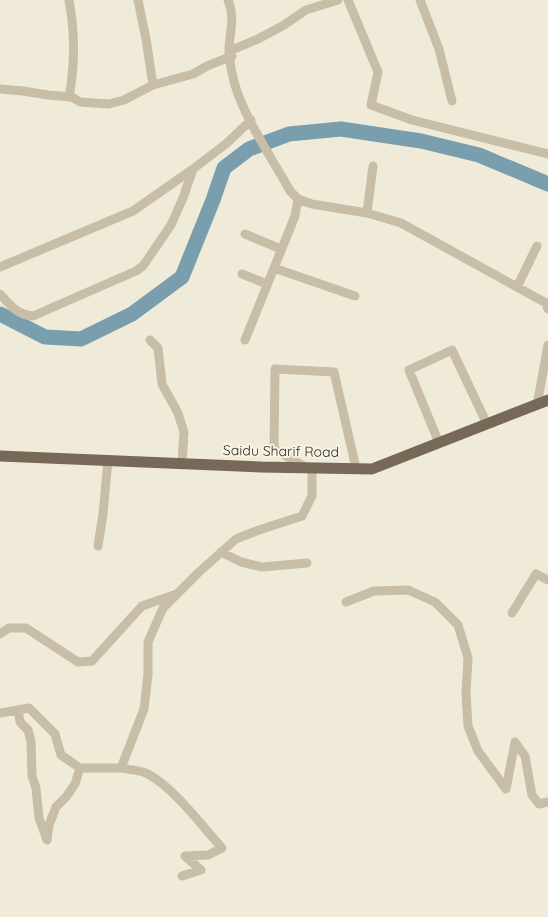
<svg xmlns="http://www.w3.org/2000/svg" width="548" height="917" viewBox="0 0 548 917" font-family="Quicksand,sans-serif">
	<style>
		.lines { fill: none; stroke-linecap: round; stroke-linejoin: round }
		.river { stroke: #799ead; stroke-width: 15 }
		.minor { stroke: #c8bda6; stroke-width: 9 }
		.primary { stroke: #766958; stroke-width: 11 }
		.labels { text-anchor: middle; dominant-baseline: central; stroke-width: 4; stroke-linejoin: round; paint-order: stroke }
		.street-label { font-size: 14px; fill: #342e27; stroke: #f8f4e5 }
	</style>
	<rect width="100%" height="100%" fill="#f0ebd9"/>
	<g class="lines">
		<path class="river" d="M 0,314 L 45,337 L 81,339 L 132,314 L 182,277 L 213,200 L 224,168 L 249,149 L 289,134 L 341,129 L 421,141 L 479,155 L 548,184"/>
		<path class="minor" d="M 69,0 C 75,32 75,65 69,97
			M 138,0 L 146,39 L 153,85
			M 228,0 C 236,18 229,33 229,51 C 230,58 230,66 232,73 C 239,111 271,156 290,191 L 298,199 L 312,204 L 367,213 L 401,223 L 546,303 L 548,309
			M 348,0 L 378,72 L 371,105 L 412,120 L 548,154
			M 420,0 L 439,49 L 452,101
			M 229,51 L 258,39 L 284,25 L 306,10 L 338,0
			M 0,89 L 23,91 L 48,95 L 72,97 L 80,102 L 109,104 L 124,100 L 153,85 L 193,74 L 207,66 L 232,56
			M 367,213 L 373,166
			M 245,234 L 281,249
			M 0,267 L 133,211 L 193,169 L 227,143 L 251,120
			M 274,268 L 355,296
			M 242,274 L 267,284
			M 517,287 L 537,246
			M 0,294 C 10,305 17,315 33,316 L 136,271 L 143,266 L 171,225 L 183,198 L 193,169
			M 150,340 L 158,348 L 162,384 L 178,413 L 184,432 L 182,463
			M 245,340 L 295,216 L 298,199
			M 537,405 L 548,345
			M 439,443 L 409,370 L 452,350 L 487,424
			M 305,467 L 274,449 L 275,369 L 334,372 L 356,468
			M 98,546 L 103,514 L 108,460
			M 221,552 L 241,562 L 262,567 L 307,563
			M 346,602 L 374,591 L 408,590 L 435,602 L 458,625 L 468,658 L 466,693 L 468,726 L 478,751 L 506,789 L 515,742 L 525,756 L 532,795 L 539,804 L 548,802
			M 512,613 L 536,574 L 548,580
			M 0,634 L 9,628 L 26,628 L 78,662 L 92,661 L 142,606 L 174,595
			M 18,710 L 20,722 L 28,730 L 31,741 L 32,776 L 36,788 L 39,818 L 47,840
			M 0,713 L 29,708 L 55,734 L 61,755 L 80,768 L 121,768 L 144,709 L 148,675 L 148,642 L 163,608 L 198,573 L 236,539 L 259,530 L 302,516 L 312,496 L 312,468
			M 121,768 C 129,770 141,770 148,774 C 174,788 202,826 222,848 L 208,855 L 185,856 L 201,870 L 182,876
			M 47,839 L 49,825 L 56,807 L 66,797 L 75,784 L 80,768"/>
		<path class="primary" d="M 0,456 L 261,467 L 372,469 L 548,400"/>
	</g>
	<g class="labels">
		<g class="street-label">
			<text transform="translate(281 451) rotate(1)">Saidu Sharif Road</text>
		</g>
	</g>
</svg>
